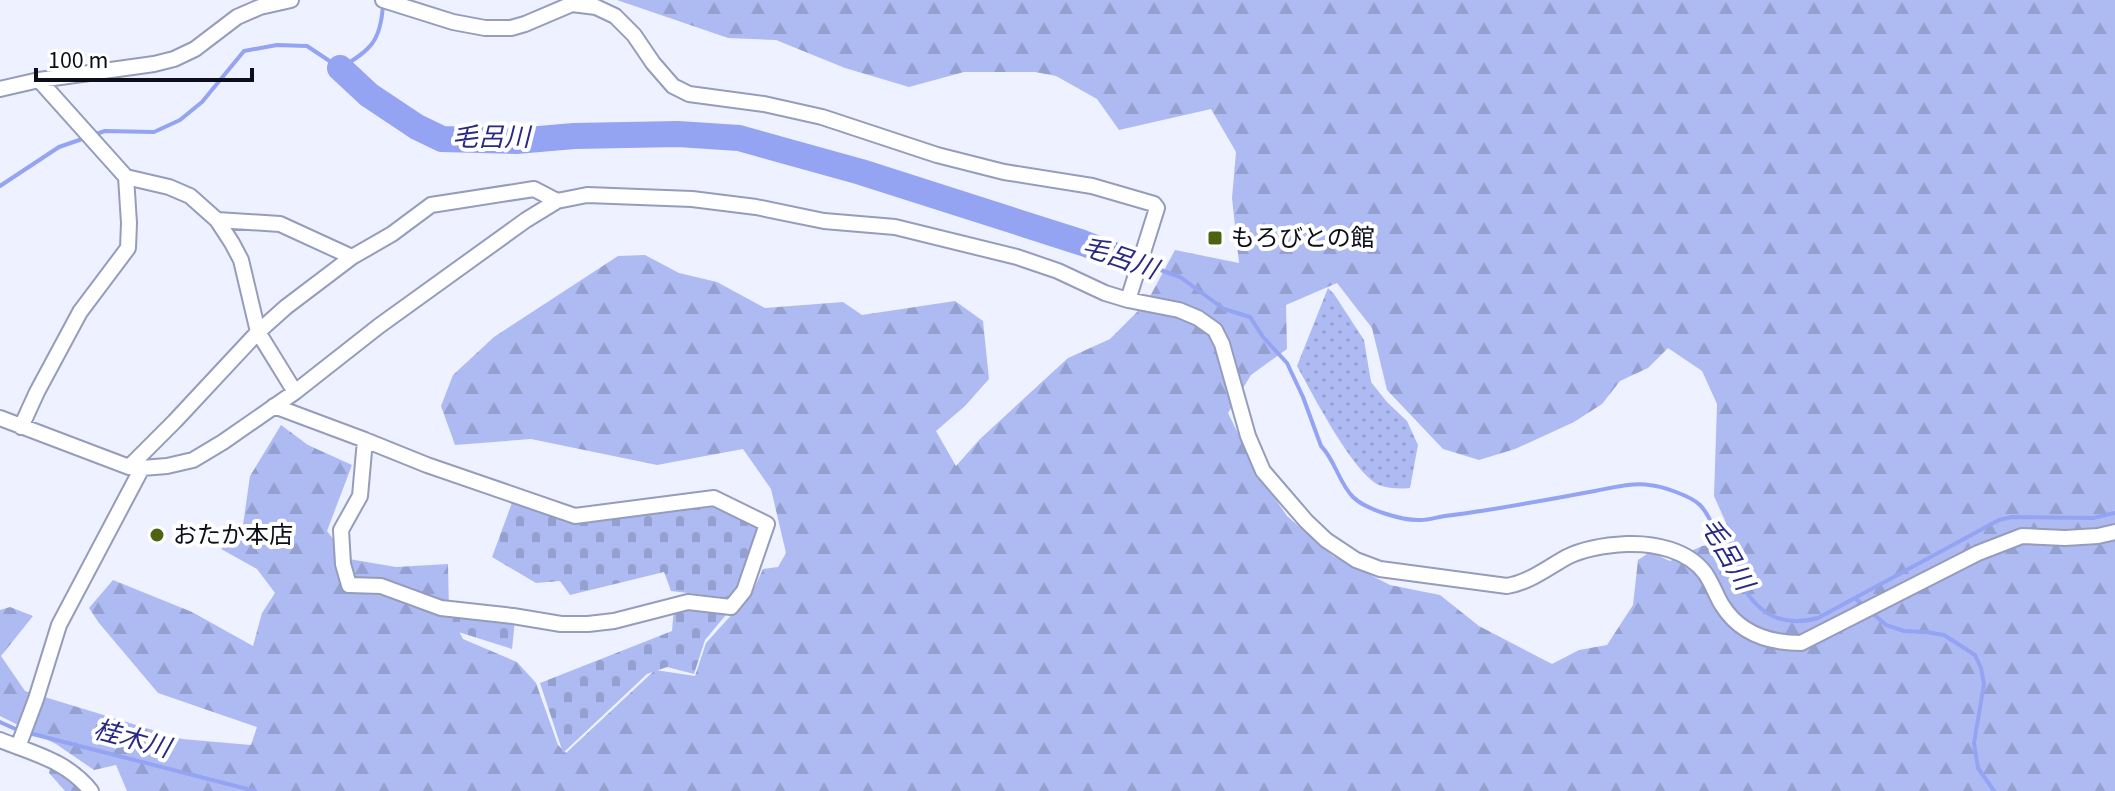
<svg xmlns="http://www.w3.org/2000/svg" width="2115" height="791" viewBox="0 0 2115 791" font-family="'Source Sans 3','Noto Sans JP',sans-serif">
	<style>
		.green { fill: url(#green-dots) }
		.forest { fill: url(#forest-firs); fill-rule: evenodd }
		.cemetery { fill: url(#cemetery-stones) }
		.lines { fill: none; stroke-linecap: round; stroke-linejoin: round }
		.stream { stroke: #94a3f2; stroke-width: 4 }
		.river { stroke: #94a3f2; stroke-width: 26 }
		.street-casing { stroke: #959cbc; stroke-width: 18 }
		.street { stroke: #fff; stroke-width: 14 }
		.poi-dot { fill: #4c6412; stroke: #fff; stroke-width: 3 }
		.labels { text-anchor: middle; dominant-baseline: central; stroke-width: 8; stroke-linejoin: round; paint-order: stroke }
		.poi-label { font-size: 24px; fill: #0c0e19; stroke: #fff; text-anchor: start }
		.water-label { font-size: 26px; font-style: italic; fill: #282982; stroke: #fff }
	</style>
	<defs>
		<pattern id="green-dots" width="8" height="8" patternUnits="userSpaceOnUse" patternTransform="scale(2)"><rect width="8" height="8" fill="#aebbf3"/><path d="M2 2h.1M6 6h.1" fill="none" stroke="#94a0d0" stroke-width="1.8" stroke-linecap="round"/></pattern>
		<pattern id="forest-firs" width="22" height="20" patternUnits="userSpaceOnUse" patternTransform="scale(2)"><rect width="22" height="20" fill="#aebbf3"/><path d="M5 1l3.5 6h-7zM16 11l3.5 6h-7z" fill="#94a0d0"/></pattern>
		<pattern id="cemetery-stones" width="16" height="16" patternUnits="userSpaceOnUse" patternTransform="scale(2)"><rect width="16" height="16" fill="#aebbf3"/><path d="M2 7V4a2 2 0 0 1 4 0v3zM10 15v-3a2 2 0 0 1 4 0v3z" fill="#94a0d0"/></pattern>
	</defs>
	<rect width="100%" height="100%" fill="#eef1ff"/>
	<path class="green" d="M 1328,288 L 1334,294 L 1364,340 L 1371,382 L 1387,402 L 1407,421 L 1418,445 L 1410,488 C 1400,489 1390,489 1379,485 C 1353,473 1312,393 1297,366 Z"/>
	<path class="forest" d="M 617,0 L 2115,0 L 2115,791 L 127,791 L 116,765 L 94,770 L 56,744 L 0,716 L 0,610 L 10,607 L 33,616 L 1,656 L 25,691 L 182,739 L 251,745 L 257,727 L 158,693 L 99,623 L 89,608 L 113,580 L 192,612 L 253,646 L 262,613 L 275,593 L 257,569 L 221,549 L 242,532 L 250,476 L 281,425 L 308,445 L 352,465 L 327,531 L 349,559 L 396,567 L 448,564 L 449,612 L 463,639 L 517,662 L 536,683 L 558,745 L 566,753 L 655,670 L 695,676 L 706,643 L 753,591 L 763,569 L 778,567 L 786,553 L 771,489 L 743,449 L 657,465 L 531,439 L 455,445 L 441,406 L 453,375 L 494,337 L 618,256 L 645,255 L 679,273 L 717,282 L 765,308 L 843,302 L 862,315 L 955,301 L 983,321 L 989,379 L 965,406 L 936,431 L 956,466 L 980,439 L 1068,358 L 1110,339 L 1147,302 L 1175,250 L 1239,263 L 1232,198 L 1236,152 L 1211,109 L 1119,130 L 1097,99 L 1056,76 L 1035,72 L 964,72 L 909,87 L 845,68 L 776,40 L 728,38 ZM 1337,283 L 1372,328 L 1387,390 L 1443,449 L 1479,460 L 1515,449 L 1574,422 L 1602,404 L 1620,381 L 1648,368 L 1668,348 L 1702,371 L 1717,404 L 1714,496 L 1734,541 L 1702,546 L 1670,561 L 1650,552 L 1638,560 L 1633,605 L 1607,645 L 1579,650 L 1552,664 L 1479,626 L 1440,595 L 1390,585 L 1333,556 L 1287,516 L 1257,472 L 1228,413 L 1251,375 L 1287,349 L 1286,305 Z
		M 51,765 L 83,791 L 65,791 L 49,773 Z"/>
	<path class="cemetery" d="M 513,500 L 575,522 L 713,503 L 761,526 L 740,589 L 728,598 L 671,591 L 664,572 L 570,595 L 560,581 L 536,583 L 492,557 Z
		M 674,607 L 730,610 L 705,640 L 694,674 L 667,667 L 647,674 L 563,753 L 540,683 L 672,631 Z
		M 453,613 L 515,620 L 512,649 L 452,630 Z"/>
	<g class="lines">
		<path class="stream" d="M 93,135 L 105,131 L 154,132 L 180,120 L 202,102 L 244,51 L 277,45 L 307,46 L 340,68 C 371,50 381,41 383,4
			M 0,186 L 59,147 L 85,138
			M 1124,259 L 1136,262
			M 1144,264 L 1180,277 L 1224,309 L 1250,317 L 1263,337 L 1287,363 L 1303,397 L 1321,446 C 1335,460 1339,483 1353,497 C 1366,510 1404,521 1421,520 C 1429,520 1437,517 1445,516 C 1495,510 1545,500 1595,491 C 1610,488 1634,482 1649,485 C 1662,486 1691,496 1700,505 C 1708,513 1713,526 1718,536 C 1739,581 1756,635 1818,618 L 1999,520 L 2012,517 L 2093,518 L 2115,513
			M 1855,598 L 1886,625 L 1904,631 L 1926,632 L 1944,635 L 1975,655 L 1981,668 L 1984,684 L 1974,743 L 1978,768 L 1994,791
			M 0,722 L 20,731
			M 29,733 L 255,791"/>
		<path class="river" d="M 340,68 L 369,95 L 417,127 L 442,139 L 516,141 L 574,136 L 678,134 L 739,138 L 861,172 L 1083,243 L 1124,259"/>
		<defs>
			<path id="street" d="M 383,0 L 453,22 L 485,28 L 511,28 L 525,24 L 572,4 L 596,7 L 615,16 L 634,35 L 653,63 L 673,86 L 689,94 L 764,104 L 822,117 L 937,155 L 1004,172 L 1092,186 L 1154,204 L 1157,208 L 1128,300
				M 0,89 L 39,80 L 154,64 L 174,59 L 195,49 L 237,17 L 260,7 L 291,0
				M 126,177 L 169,187 L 190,196 L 217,220 L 232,243 L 241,260 L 258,332 L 295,392
				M 217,220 L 280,224 L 352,257
				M 274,406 L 365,440
				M 0,418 L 129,467 L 142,468 L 167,466 L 193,460 L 223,442 L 295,392 L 379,326 L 526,220 L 557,201 L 587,195 L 692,199 L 756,207 L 824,221 L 895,227 L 1017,257 L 1058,271 L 1105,293 L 1128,300 L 1179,310 L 1198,318 L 1215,330 L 1222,344 L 1248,436 L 1263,471 L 1306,521 L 1326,540 L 1356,560 L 1380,569 L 1507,586 C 1530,582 1547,568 1567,557 C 1585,548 1607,545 1627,544 C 1654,543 1688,550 1705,573 C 1712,583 1716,595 1722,605 C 1740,634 1769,643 1801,643 L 1978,553 L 2022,536 L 2065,538 L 2098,536 L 2115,532
				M 21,427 L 37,392 L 80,312 L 128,248 L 129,223 L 126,177 L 39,80
				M 365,440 L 427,465 L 575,516 L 714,498 L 767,524 L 744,591 L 731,607 L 688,602 L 614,621 L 588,624 L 561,624 L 513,616 L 441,608 L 381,586 L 349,585 L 343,564 L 341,530 L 360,496 Z
				M 129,467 L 175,421 L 258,332 L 286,307 L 352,257 L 392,234 L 431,205 L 534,189 L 557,201
				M 0,740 C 35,754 67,761 91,791
				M 18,747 L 36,699 L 59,625 L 142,468"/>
		</defs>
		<use href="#street" class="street-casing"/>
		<use href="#street" class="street"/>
	</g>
	<g class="poi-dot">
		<rect x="1207" y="230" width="16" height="16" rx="4"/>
		<circle cx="157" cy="535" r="8"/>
	</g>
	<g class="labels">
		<g class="poi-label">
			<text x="1231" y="238">もろびとの館</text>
			<text x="173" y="535">おたか本店</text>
		</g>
		<g class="water-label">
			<text x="491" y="137">毛呂川</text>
			<text transform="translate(1120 258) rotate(19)">毛呂川</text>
			<text transform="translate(1727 554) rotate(60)">毛呂川</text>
			<text transform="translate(132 739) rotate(15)">桂木川</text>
		</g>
	</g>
	<path d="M36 68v12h216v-12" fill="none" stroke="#0c0e19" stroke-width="4"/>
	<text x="48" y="68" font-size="24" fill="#0c0e19" stroke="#ffffff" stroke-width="6" paint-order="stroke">100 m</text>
</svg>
